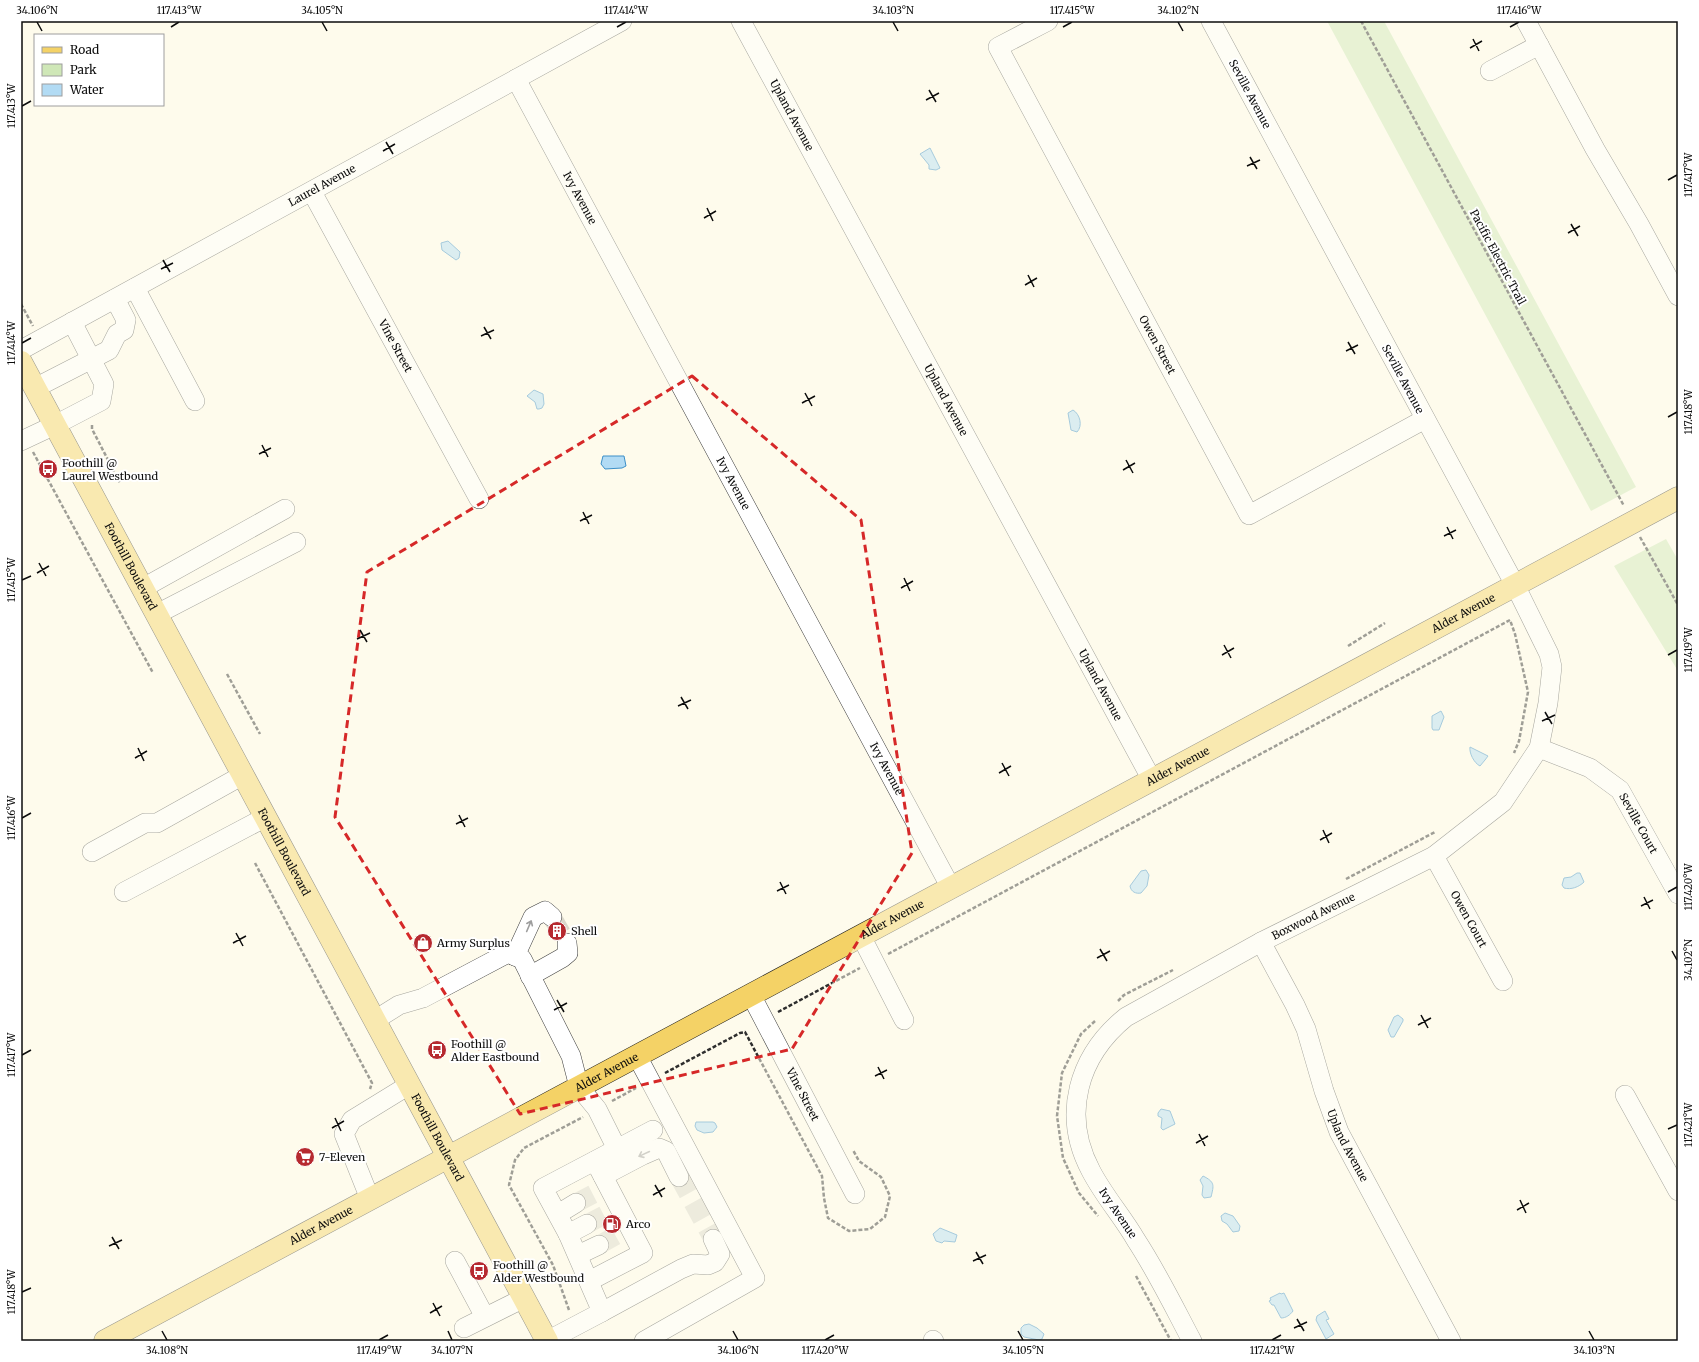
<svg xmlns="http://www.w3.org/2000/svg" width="1699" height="1362" viewBox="0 0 1699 1362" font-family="Merriweather,serif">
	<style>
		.green { fill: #cfe7b7 }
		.water { fill: #b2dbf4; stroke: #3c8fc8 }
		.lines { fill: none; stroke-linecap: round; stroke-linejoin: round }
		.minor-tunnel { stroke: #dad7ca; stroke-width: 19; stroke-dasharray: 19 10; stroke-linecap: butt }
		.minor-casing { stroke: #3f3f3f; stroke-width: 20 }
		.major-casing { stroke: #1d1d1d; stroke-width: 23 }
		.path { stroke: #2e2e2e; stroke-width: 2.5; stroke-dasharray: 4 2; stroke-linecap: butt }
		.minor { stroke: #fff; stroke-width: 19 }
		.major { stroke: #f4d266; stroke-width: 22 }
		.oneway { stroke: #9e9e9e }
		.marked { fill: none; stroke: #d62828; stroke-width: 3; stroke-dasharray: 8 5; stroke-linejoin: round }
		.ticks { fill: none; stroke: #0c0c0c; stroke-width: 1.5 }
		.labels { text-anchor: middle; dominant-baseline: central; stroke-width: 4; stroke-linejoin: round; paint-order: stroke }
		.street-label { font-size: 11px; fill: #0c0c0c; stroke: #fff }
		.poi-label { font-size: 11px; fill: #0c0c0c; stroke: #fff; text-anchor: start }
		.neatline { fill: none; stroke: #0c0c0c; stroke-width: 1.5 }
		.ticks-label { font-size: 10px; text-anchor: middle; fill: #0c0c0c }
	</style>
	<rect width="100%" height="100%" fill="#fefbec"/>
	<path class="green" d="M 1327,21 L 1384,21 L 1636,487 L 1591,511 Z
		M 1666,539 L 1678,560 L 1678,671 L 1614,566 Z"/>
	<path class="water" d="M 930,148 L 940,168 L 936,170 L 929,169 L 929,165 L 920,154 Z
		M 448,241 L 460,252 L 459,258 L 456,260 L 442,250 L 441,243 Z
		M 534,390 L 543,394 L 544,404 L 542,408 L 539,409 L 537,409 L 535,402 L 527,396 Z
		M 1073,410 C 1080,414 1083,426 1077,432 L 1071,430 L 1068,413 Z
		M 603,456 L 624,456 L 626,466 L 622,468 L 605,469 L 601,464 Z
		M 1441,711 L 1444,717 L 1439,730 L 1433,730 L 1432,728 L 1432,716 Z
		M 1470,747 L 1488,756 L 1485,760 L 1480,766 C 1474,763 1469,753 1470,747 Z
		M 1146,870 L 1149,875 L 1147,886 L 1141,893 C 1136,894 1131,892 1130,886 L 1141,871 Z
		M 1577,873 L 1580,873 L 1584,882 C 1579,887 1571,890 1564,888 L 1562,885 L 1564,878 L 1571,877 Z
		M 1398,1015 L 1403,1019 L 1403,1021 L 1394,1037 L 1391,1037 L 1388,1030 L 1394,1017 Z
		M 1161,1109 L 1170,1111 L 1175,1124 L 1163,1130 L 1161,1128 L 1162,1118 L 1158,1116 L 1158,1113 Z
		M 696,1122 L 713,1122 L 715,1123 L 717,1127 L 713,1132 L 704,1133 L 697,1130 L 695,1126 Z
		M 1203,1176 C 1215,1182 1214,1185 1211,1197 L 1204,1198 L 1202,1195 L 1203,1186 L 1200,1180 Z
		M 1225,1213 L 1233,1216 L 1240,1226 L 1239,1231 L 1233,1232 L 1227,1224 L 1222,1221 L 1221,1216 Z
		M 940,1228 L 957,1235 L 955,1242 L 944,1241 L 942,1243 L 936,1241 L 933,1234 Z
		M 1280,1293 L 1281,1294 L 1284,1293 L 1293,1311 C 1290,1315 1286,1318 1281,1318 L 1274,1305 L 1272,1305 L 1269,1301 L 1271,1300 L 1270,1298 Z
		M 1325,1311 L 1329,1319 L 1326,1320 L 1334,1334 L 1326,1339 L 1316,1320 L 1317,1316 Z
		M 1029,1324 L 1037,1328 L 1044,1334 L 1042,1339 L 1039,1340 L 1024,1337 L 1021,1334 L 1021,1328 L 1024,1325 Z"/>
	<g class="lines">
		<path class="minor-tunnel" d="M 552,917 L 567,943
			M 679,1177 L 713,1239
			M 576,1203 L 599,1191
			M 587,1224 L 610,1212
			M 599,1245 L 622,1232"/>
		<defs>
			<g id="minor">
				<path id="s1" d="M 741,21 L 1152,780"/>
				<path id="s2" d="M 1048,21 L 998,47 L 1249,515 L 1425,419"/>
				<path d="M 1526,21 L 1595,149 L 1639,224 L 1678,296"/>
				<path d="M 1490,71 L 1539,45"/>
				<path id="s3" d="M 516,79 L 951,888"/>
				<path id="s4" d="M 312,192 L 479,499"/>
				<path d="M 135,288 L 195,401"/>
				<path id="s5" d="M 21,350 L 622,21"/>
				<path d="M 35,388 L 109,350 L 117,334 L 124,330 L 126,320 L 115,299"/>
				<path d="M 21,441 L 55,425 L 101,401 L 104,384 L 72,322"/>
				<path d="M 143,588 L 285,509"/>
				<path d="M 157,614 L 296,542"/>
				<path id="s6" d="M 1539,748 L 1590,768 L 1620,790 L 1678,894"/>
				<path d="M 92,852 L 145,823 L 157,823 L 243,775"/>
				<path id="s7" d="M 1434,856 L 1503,981"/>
				<path d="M 124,892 L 266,817"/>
				<path d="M 861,936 L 904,1020"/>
				<path id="s8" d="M 1261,942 L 1295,1005 L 1306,1029 L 1324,1091 L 1339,1132 L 1451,1341"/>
				<path d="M 515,956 L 533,917 L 545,911 L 552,917"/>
				<path d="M 530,976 L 562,958 L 568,953 L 567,943"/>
				<path id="s9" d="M 751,995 L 855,1194"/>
				<path d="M 375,1020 L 399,1005 L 423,998 L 508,953 L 522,959 L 571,1056 L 579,1087 L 597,1109 L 617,1149"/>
				<path d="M 637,1056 L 755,1278 L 644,1341"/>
				<path d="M 1625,1095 L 1678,1191"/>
				<path d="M 603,1176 L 643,1155 L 659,1148 L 666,1151 L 679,1177"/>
				<path d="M 370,1199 L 344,1134 L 352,1120 L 409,1085"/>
				<path d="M 558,1214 L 576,1203"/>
				<path d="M 568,1234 L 587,1224"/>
				<path d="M 578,1255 L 599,1245"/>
				<path d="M 455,1261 L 485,1317"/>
				<path d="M 589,1281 L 643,1253 L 595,1161"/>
				<path d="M 602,1312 L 681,1269 L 693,1264 L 708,1265 L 715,1262 L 720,1254 L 713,1239"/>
				<path d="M 464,1328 L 524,1298"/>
				<path d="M 933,1340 L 934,1341"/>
				<path d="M 547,1341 L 602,1312 L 568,1234 L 543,1188 L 653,1130"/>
				<path id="s10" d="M 1192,1341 C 1174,1307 1157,1272 1136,1240 C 1122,1216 1104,1196 1091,1171 C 1061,1115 1078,1056 1126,1017 L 1261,942 L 1434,856 L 1503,802 L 1539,748 L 1548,703 L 1552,667 L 1549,654 L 1515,585 L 1211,21"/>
			</g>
			<g id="major">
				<path id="s11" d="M 21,362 L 547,1341"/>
				<path id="s12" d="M 105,1341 L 1678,498"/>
			</g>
		</defs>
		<use href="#minor" class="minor-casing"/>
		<use href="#major" class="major-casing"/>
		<path class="path" d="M 1361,21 L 1624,506
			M 21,304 L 33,326
			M 92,425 L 92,429 L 120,483
			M 33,452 L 153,673
			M 1640,537 L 1678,605
			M 1348,646 L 1385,623
			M 227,674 L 260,734
			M 255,863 L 372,1083 L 370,1089
			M 1346,879 L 1435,832
			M 888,954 L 1510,620 L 1515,634 L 1528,692 L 1519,741 L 1514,753
			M 1118,1001 L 1124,995 L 1173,970
			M 778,1012 L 860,968
			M 1095,1021 L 1081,1034 L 1062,1073 L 1057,1116 L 1063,1158 L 1079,1193 L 1098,1216
			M 665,1073 L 740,1033 L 745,1032 L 822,1176 L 824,1198 L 828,1218 L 849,1231 L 870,1229 L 885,1217 L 890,1196 L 881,1177 L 859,1161 L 853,1150
			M 612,1101 L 636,1088
			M 1136,1276 L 1171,1341
			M 569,1310 L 553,1265 L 509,1185 L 515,1160 L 524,1148 L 583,1117"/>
		<use href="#minor" class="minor"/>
		<use href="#major" class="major"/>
	</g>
	<defs><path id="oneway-shaft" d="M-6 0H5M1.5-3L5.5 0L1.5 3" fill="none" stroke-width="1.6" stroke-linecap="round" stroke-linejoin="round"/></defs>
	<g class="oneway">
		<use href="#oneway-shaft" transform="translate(529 926) rotate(-67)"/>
		<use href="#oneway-shaft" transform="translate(644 1154) rotate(155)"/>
	</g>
	<path d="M0 0H1699V1362H0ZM 692,376 L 861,520 L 912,853 L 792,1049 L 520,1114 L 335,817 L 367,572 Z" fill="#fefbec" fill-opacity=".55" fill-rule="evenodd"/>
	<path class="marked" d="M 692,376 L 861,520 L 912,853 L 792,1049 L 520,1114 L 335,817 L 367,572 Z"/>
	<path class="ticks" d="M 37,22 L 42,31M 322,22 L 327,31M 893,22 L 898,31M 1178,22 L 1183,31M 171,27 L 179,22M 617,27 L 626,22M 1063,27 L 1072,22M 1510,27 L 1519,22M 1473,39 L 1479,51M 1470,48 L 1482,41M 929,90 L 936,102M 926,100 L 939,93M 22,106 L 31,101M 386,142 L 393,154M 383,151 L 395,144M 1250,157 L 1257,169M 1247,166 L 1260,160M 1668,180 L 1677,175M 707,208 L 713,221M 704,218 L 716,211M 1571,224 L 1578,236M 1568,233 L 1580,226M 163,260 L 170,272M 161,269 L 173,263M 1028,275 L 1034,287M 1025,285 L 1037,278M 484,327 L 491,339M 481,336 L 494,330M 1348,342 L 1355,354M 22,343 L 31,338M 1346,351 L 1358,345M 805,393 L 812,406M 802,403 L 815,396M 1668,417 L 1677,412M 262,445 L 268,457M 259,454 L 271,448M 1126,460 L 1133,473M 1123,470 L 1135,463M 583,512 L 589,524M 580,521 L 592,515M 1447,527 L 1453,539M 1444,536 L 1456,530M 39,563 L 46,576M 37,573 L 49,566M 904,578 L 910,591M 22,580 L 31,576M 901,588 L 913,581M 360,630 L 367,642M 357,639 L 370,633M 1224,645 L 1231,658M 1222,655 L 1234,648M 1668,655 L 1677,650M 681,697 L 688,709M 678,706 L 691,700M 1545,712 L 1552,724M 1542,721 L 1555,715M 138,748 L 144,761M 135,758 L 147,751M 1002,763 L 1009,776M 999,773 L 1011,766M 459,815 L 465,827M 22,818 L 31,813M 456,824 L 468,818M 1323,830 L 1329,843M 1320,840 L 1332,833M 780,882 L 786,894M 777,891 L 789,885M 1668,892 L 1677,887M 1644,897 L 1650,909M 1641,906 L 1653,900M 236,933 L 243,946M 233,943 L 246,936M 1100,949 L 1107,961M 1672,951 L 1677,960M 1097,958 L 1110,951M 557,1000 L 564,1012M 554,1010 L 567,1003M 1421,1015 L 1428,1028M 1418,1025 L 1431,1018M 22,1055 L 31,1050M 878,1067 L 884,1079M 875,1076 L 887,1070M 335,1118 L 341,1131M 332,1128 L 344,1121M 1668,1129 L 1677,1125M 1199,1134 L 1205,1146M 1196,1143 L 1208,1136M 655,1185 L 662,1197M 653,1195 L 665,1188M 1520,1200 L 1526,1213M 1517,1210 L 1529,1203M 112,1237 L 119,1249M 109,1246 L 122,1240M 976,1252 L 983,1264M 973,1261 L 986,1255M 22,1292 L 31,1288M 433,1303 L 440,1316M 430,1313 L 442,1306M 1297,1319 L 1304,1331M 1294,1328 L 1307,1322M 162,1331 L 167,1340M 448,1331 L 452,1340M 733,1331 L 738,1340M 1018,1331 L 1023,1340M 1589,1331 L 1594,1340M 379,1340 L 388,1335M 825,1340 L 834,1335M 1272,1340 L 1281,1335"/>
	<defs>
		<symbol id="bus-disc" viewBox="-11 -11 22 22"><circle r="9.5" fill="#b6292f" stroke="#fff"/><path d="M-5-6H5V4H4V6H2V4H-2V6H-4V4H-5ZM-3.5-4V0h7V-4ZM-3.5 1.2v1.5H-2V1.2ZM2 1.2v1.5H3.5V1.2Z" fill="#fff"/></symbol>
		<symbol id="building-disc" viewBox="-11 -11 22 22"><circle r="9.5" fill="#b6292f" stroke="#fff"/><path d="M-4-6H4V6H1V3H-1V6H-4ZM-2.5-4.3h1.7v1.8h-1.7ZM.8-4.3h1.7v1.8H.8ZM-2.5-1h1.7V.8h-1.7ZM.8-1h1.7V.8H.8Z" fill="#fff"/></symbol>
		<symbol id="shop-disc" viewBox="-11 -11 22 22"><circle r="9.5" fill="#b6292f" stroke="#fff"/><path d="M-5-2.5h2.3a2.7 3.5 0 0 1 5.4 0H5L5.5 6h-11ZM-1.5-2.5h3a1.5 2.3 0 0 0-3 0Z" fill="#fff"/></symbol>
		<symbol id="supermarket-disc" viewBox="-11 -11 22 22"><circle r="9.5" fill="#b6292f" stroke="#fff"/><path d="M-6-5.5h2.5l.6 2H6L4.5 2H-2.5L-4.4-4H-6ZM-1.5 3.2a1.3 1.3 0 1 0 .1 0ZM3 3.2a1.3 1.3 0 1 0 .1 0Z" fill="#fff"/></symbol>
		<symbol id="fuel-disc" viewBox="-11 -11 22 22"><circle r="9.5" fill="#b6292f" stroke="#fff"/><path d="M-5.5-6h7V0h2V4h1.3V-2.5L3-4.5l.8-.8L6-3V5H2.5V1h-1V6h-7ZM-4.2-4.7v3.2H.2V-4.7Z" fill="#fff"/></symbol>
	</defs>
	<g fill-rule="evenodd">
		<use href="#bus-disc" x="37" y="458" width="22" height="22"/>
		<use href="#building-disc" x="546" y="920" width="22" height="22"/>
		<use href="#shop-disc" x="412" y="932" width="22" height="22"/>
		<use href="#bus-disc" x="426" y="1039" width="22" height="22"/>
		<use href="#supermarket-disc" x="294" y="1146" width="22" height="22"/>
		<use href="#fuel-disc" x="601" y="1213" width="22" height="22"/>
		<use href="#bus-disc" x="468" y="1260" width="22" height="22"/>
	</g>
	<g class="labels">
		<g class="street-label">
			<text transform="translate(1250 94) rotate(62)">Seville Avenue</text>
			<text stroke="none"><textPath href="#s1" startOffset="107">Upland Avenue</textPath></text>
			<text stroke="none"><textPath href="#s5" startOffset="343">Laurel Avenue</textPath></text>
			<text stroke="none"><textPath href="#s3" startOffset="135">Ivy Avenue</textPath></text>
			<text transform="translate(1498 257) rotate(62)">Pacific Electric Trail</text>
			<text stroke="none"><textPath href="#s4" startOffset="175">Vine Street</textPath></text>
			<text stroke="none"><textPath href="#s2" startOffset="394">Owen Street</textPath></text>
			<text transform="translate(1403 379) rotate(62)">Seville Avenue</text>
			<text stroke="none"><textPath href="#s1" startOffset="431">Upland Avenue</textPath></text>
			<text stroke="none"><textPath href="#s3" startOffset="459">Ivy Avenue</textPath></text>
			<text stroke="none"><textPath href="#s11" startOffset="232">Foothill Boulevard</textPath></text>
			<text stroke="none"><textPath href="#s12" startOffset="1541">Alder Avenue</textPath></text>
			<text stroke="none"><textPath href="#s1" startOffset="755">Upland Avenue</textPath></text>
			<text stroke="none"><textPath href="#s12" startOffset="1217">Alder Avenue</textPath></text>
			<text stroke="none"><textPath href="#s3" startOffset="783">Ivy Avenue</textPath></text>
			<text stroke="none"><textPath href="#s6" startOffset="130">Seville Court</textPath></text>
			<text stroke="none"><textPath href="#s11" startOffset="556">Foothill Boulevard</textPath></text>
			<text stroke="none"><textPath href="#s10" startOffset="583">Boxwood Avenue</textPath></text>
			<text stroke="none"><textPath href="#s12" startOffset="893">Alder Avenue</textPath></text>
			<text stroke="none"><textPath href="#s7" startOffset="72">Owen Court</textPath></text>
			<text stroke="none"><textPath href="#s12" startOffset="569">Alder Avenue</textPath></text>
			<text stroke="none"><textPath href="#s9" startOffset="112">Vine Street</textPath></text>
			<text stroke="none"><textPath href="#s11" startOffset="880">Foothill Boulevard</textPath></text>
			<text stroke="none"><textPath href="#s8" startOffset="222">Upland Avenue</textPath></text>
			<text transform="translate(1118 1213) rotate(56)">Ivy Avenue</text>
			<text stroke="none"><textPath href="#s12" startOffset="245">Alder Avenue</textPath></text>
		</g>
		<g class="poi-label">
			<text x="62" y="463">Foothill @<tspan x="62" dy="13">Laurel Westbound</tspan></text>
			<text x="571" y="931">Shell</text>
			<text x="437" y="943">Army Surplus</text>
			<text x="451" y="1044">Foothill @<tspan x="451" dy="13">Alder Eastbound</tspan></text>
			<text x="319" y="1157">7-Eleven</text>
			<text x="626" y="1224">Arco</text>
			<text x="493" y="1265">Foothill @<tspan x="493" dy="13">Alder Westbound</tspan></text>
		</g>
	</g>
	<rect width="1699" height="1362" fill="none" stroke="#ffffff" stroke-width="44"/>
	<rect x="34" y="34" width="130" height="72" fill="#ffffff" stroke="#9e9e9e"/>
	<rect x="42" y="47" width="20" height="6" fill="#f4d266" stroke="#9e9e9e"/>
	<text x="70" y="54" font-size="12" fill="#0c0c0c">Road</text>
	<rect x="42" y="64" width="20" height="12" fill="#cfe7b7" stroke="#9e9e9e"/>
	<text x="70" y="74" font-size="12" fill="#0c0c0c">Park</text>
	<rect x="42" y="84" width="20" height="12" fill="#b2dbf4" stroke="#9e9e9e"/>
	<text x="70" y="94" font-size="12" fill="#0c0c0c">Water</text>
	<rect x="22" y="22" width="1655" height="1318" class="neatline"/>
	<g class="ticks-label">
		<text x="37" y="14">34.106°N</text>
		<text x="179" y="14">117.413°W</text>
		<text x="322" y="14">34.105°N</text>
		<text x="626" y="14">117.414°W</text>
		<text x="893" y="14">34.103°N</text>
		<text x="1072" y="14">117.415°W</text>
		<text x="1178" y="14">34.102°N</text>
		<text x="1519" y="14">117.416°W</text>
		<text transform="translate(11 106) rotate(-90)" y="4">117.413°W</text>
		<text transform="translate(1688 175) rotate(-90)" y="4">117.417°W</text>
		<text transform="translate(11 343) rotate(-90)" y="4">117.414°W</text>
		<text transform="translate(1688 412) rotate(-90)" y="4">117.418°W</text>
		<text transform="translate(11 580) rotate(-90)" y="4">117.415°W</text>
		<text transform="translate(1688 650) rotate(-90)" y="4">117.419°W</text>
		<text transform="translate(11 818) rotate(-90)" y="4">117.416°W</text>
		<text transform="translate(1688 887) rotate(-90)" y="4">117.420°W</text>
		<text transform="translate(1688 960) rotate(-90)" y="4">34.102°N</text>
		<text transform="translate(11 1055) rotate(-90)" y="4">117.417°W</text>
		<text transform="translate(1688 1125) rotate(-90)" y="4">117.421°W</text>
		<text transform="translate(11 1292) rotate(-90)" y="4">117.418°W</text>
		<text x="167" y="1354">34.108°N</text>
		<text x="379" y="1354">117.419°W</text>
		<text x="452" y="1354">34.107°N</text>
		<text x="738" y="1354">34.106°N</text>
		<text x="825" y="1354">117.420°W</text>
		<text x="1023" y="1354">34.105°N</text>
		<text x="1272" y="1354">117.421°W</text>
		<text x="1594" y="1354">34.103°N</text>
	</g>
</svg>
